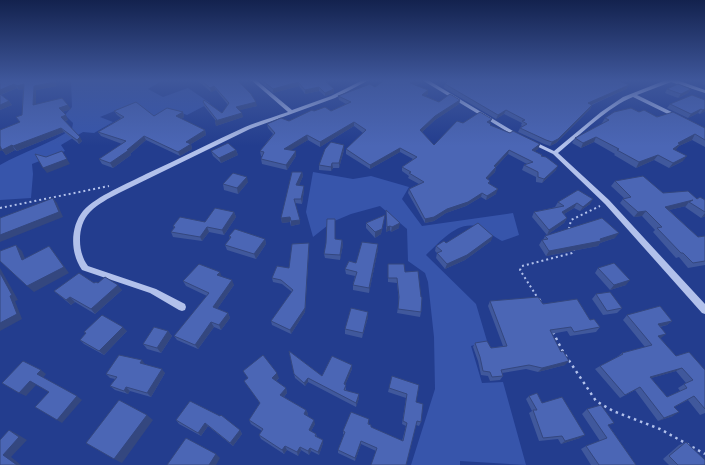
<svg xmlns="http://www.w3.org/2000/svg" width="705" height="465" viewBox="0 0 705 465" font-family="Signika,sans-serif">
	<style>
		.green { fill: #3755ab }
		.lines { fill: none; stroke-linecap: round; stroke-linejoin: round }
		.path-far1 { stroke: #b2c1eb; stroke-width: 2; stroke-dasharray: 2 3; stroke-linecap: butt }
		.path { stroke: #b2c1eb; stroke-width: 2.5; stroke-dasharray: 2.5 4; stroke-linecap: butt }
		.minor { fill: #b2c1eb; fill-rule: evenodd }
		.wall { fill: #40589c; fill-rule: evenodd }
		.shaded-wall { fill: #34477f }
		.building { fill: #4b66b5; stroke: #34477f; fill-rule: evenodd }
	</style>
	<rect width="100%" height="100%" fill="#233d8e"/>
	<path class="green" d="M 71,80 L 163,80 L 148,89 L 163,97 L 188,88 L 210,103 L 187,115 L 171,109 L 156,118 L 134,103 L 100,117 L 113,122 L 94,133 L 83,132 L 61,145 L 65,151 L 32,164 L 33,174 L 31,198 L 0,200 L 0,165 C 23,152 50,144 72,129 L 73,123 L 65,115 L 72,107 Z
		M 313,172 L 353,179 L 371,176 L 409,187 L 402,199 L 422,226 L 513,213 L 519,235 L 502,241 C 494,237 484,228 475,226 C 456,222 439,243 426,255 L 476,304 L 487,341 L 471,346 L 482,383 L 503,382 L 526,465 L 460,461 L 460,465 L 411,465 L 435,389 L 434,337 L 428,282 L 425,273 L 408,261 L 407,229 L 380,206 L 351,214 L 332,222 L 313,237 L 306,212 Z"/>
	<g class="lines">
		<path class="path-far1" d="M 0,208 L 109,186
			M 569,229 L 571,220 L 600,206
			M 539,300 L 520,270 L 522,266 L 572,253 L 574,252 L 574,249"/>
		<path class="path" d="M 539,299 L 543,305
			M 553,332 L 562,350 L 596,401 L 613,411 L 660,429 L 705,454"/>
		<path class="minor" d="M 251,80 L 256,80 L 292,110 L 331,96 L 363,80 L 369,80 L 335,98 L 250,129 L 119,193 C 109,198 98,204 90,212 C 77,225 77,252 88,266 L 156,289 L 185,304 L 186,307 L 185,310 L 182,311 L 179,310 L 150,293 L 82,270 C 70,253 70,227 83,211 C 96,196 129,183 146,174 C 179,159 212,142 245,127 C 259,121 274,117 288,112 Z
			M 422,80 L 428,80 L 523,137 L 520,139 L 518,138 Z
			M 666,80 L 677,80 L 705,90 L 705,93 L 671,82 L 637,95 L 680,116 L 681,117 L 678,119 L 633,97 C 609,106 579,136 558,153 L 609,200 L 705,304 L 705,314 L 702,313 L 605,204 L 553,154 L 528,142 L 531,140 L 533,141 L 554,151 L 601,112 L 623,97 Z"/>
	</g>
	<path class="wall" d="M 0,80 L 55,82 L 57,86 L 36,90 L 36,105 L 71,109 L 62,112 L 68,120 L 65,121 L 82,141 L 79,144 L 64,132 L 17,151 L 15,150 L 6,155 L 2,150 L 20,122 L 22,115 L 23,89 L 19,90 L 17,88 L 1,95 L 9,101 L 12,105 L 0,110 Z
		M 197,80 L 237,80 L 257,106 L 239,110 L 243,117 L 216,126 L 215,121 L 216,121 L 204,106 L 203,102 L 222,113 L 228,105 L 216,90 L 211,92 Z
		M 260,80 L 324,80 L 334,89 L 334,93 L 325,96 L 319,91 L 305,94 L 299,86 L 273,93 L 260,82 Z
		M 704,80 L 705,80 L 705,85 L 702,84 Z
		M 423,82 L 415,85 L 428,90 L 428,94 L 425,96 L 439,102 L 460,100 L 459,104 L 435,120 L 422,132 L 434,145 L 463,123 L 490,124 L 491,124 L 490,125 L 510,133 L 540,144 L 538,149 L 534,151 L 542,155 L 541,156 L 556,170 L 542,183 L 536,182 L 536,177 L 522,170 L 524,165 L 527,164 L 508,154 L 496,167 L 495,172 L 487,179 L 490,181 L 489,183 L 496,194 L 486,200 L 481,197 L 466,206 L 446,213 L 434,221 L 425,223 L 408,193 L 409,189 L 419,184 L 408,178 L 409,176 L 402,171 L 402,167 L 413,159 L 400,152 L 370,169 L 346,154 L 346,149 L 363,133 L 354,126 L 320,147 L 308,140 L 290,150 L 296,151 L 296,156 L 287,170 L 262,164 L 261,159 L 262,156 L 261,156 L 260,151 L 273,134 L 268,128 L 267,124 L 289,121 L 314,111 L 331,111 L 346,104 L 339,100 L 338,96 L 375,87 Z
		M 557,82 L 629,85 L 626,89 L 592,105 L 590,109 L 556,143 L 550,146 L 544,144 L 518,132 L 520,128 L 522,126 L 521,125 L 522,123 L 504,114 L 496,119 L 444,88 L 445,84 Z
		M 667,89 L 691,89 L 688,93 L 678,98 L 665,93 Z
		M 705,100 L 705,111 L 700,114 L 698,113 L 688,118 L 667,108 L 670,104 Z
		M 114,111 L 154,116 L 183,112 L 184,117 L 181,119 L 205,130 L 206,135 L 191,144 L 192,149 L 180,156 L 146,140 L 130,154 L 131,155 L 113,168 L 102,164 L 99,159 L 122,144 L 101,136 L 98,132 L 121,118 L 117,115 Z
		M 639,112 L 705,128 L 705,147 L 692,140 L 679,146 L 675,150 L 683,161 L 669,168 L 654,160 L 636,168 L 614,155 L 615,154 L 594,142 L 581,148 L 572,143 L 575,138 L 603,123 L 602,123 L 605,118 Z
		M 236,150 L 238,155 L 221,163 L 213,156 L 211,151 Z
		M 344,150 L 339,168 L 333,168 L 331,171 L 319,170 L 319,165 Z
		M 302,172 L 303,176 L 299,185 L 304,190 L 302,204 L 295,203 L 300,224 L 291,226 L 290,222 L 282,223 L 281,218 Z
		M 615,181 L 663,193 L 705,200 L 705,216 L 701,218 L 685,207 L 686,206 L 669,210 L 698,237 L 705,236 L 705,265 L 688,268 L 679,257 L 676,258 L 653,232 L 655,230 L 642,216 L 634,217 L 620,203 L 623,199 L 624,198 L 611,186 Z
		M 248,182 L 238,194 L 224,190 L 223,184 Z
		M 578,190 L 590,204 L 580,211 L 574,208 L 564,214 L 567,218 L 564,223 L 547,235 L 615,238 L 600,243 L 598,246 L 546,256 L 539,245 L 542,240 L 543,240 L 545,236 L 547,235 L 532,217 L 534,212 L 556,207 L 555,207 L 558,202 Z
		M 386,210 L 399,228 L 391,232 L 390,230 L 386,232 Z
		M 234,212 L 236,217 L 224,235 L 209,232 L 202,241 L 173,237 L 171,232 L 174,228 L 173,226 L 205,222 Z
		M 385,215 L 381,234 L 375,238 L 366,228 L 366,223 Z
		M 229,236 L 265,239 L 266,244 L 256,259 L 227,250 L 225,245 L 230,239 Z
		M 335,239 L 342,240 L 343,245 L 340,260 L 325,258 L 324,254 Z
		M 491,241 L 465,260 L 445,269 L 436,258 L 437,253 L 435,251 L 436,246 L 446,243 Z
		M 309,243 L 309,248 L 305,312 L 291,334 L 272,325 L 271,321 L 292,292 L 282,284 L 273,282 L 272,278 L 289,268 Z
		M 378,249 L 369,293 L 353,290 L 353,285 L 355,276 L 346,274 L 345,269 Z
		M 388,264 L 405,272 L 421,312 L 420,317 L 397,313 L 399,302 L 397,283 L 388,282 Z
		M 598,268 L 626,285 L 610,290 L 595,273 Z
		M 221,277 L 234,285 L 217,309 L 228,313 L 230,318 L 221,330 L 214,327 L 198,349 L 177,340 L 174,336 L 207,296 L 186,286 L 183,281 Z
		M 94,283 L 98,283 L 122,290 L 95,314 L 75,302 L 71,305 L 54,291 Z
		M 596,294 L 622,308 L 617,313 L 603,315 L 592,299 Z
		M 490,301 L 543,304 L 590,320 L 600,327 L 596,332 L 570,336 L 567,331 L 551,334 L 565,365 L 538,372 L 526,369 L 502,373 L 503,376 L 500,380 L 490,381 L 488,376 L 481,375 L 478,361 L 473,347 L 475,343 L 491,348 L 503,346 L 488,306 Z
		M 368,312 L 368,317 L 362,338 L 345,334 L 345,329 Z
		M 627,315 L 672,321 L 667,325 L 660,327 L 661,338 L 661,339 L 676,356 L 705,370 L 705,413 L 700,415 L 688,400 L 674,407 L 673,416 L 658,421 L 635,390 L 620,398 L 595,369 L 600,366 L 617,357 L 622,353 L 645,347 L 623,320 ZM 676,371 L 686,383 L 678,388 L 680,391 L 667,397 L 651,378 Z
		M 127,331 L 104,355 L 84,344 L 80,340 L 86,333 L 84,332 Z
		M 168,331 L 172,336 L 161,353 L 147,349 L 143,344 Z
		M 289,351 L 322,376 L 352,365 L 352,369 L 345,385 L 346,389 L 346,390 L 359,398 L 356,407 L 308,382 L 305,386 L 295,378 Z
		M 145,364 L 165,373 L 151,397 L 130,391 L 128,394 L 115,390 L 110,386 L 115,379 L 110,378 L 106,374 Z
		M 243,371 L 279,378 L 276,381 L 286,388 L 287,393 L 284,397 L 306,410 L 308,414 L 307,416 L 315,424 L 311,431 L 316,434 L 317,437 L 323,440 L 323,443 L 319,455 L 311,451 L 309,455 L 301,450 L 298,456 L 287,450 L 284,454 L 261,439 L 259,435 L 262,431 L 251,424 L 249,420 L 260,403 L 247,385 L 244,381 L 248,378 Z
		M 392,376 L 416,402 L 421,422 L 419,426 L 416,425 L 406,465 L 361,444 L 355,461 L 338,453 L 338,450 L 344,434 L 343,434 L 343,431 L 369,423 L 369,424 L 371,427 L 402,441 L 406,426 L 402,424 L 406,398 L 388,392 Z
		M 529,396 L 542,403 L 580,438 L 561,444 L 558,439 L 539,441 L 529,413 L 532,411 L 526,399 Z
		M 587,409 L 609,426 L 636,465 L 591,465 L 581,449 L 586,446 L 600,441 L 582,414 Z
		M 220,416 L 240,430 L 242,434 L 233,446 L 208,426 L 201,436 L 179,424 L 176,420 Z
		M 686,442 L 705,465 L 669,465 L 663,459 L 679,445 Z"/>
	<path class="shaded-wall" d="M 417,80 L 423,80 L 423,82 L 409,87 L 410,83 Z
		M 55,82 L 57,86 L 36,90 L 36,110 L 33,105 L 34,86 Z
		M 298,82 L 299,86 L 273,93 L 273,89 Z
		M 14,84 L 17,88 L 0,95 L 0,90 Z
		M 24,84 L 26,88 L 19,90 L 17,86 Z
		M 629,85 L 626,89 L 586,107 L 588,103 Z
		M 214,86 L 216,90 L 211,92 L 210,88 Z
		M 319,87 L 319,91 L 305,94 L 305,90 Z
		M 334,89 L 334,93 L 325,96 L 325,93 Z
		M 691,89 L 688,93 L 678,98 L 681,94 Z
		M 428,90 L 428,94 L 421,99 L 422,95 Z
		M 460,100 L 459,104 L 435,120 L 420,134 L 420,130 L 435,116 Z
		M 9,101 L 12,105 L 0,110 L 0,105 Z
		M 256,102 L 257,106 L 237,111 L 236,107 Z
		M 68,105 L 71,109 L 62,112 L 59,108 Z
		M 592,105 L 590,109 L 556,143 L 550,146 L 552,142 Z
		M 701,109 L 698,113 L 688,118 L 691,114 Z
		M 705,109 L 705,111 L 700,114 L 703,110 Z
		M 506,110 L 504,114 L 496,119 L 498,115 Z
		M 183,112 L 184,117 L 178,121 L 176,116 Z
		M 242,113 L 243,117 L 216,126 L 215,121 Z
		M 66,115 L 68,120 L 64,121 L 61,117 Z
		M 492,119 L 490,123 L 487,122 Z
		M 354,122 L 354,126 L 320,147 L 320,142 Z
		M 61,128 L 64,132 L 17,151 L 13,146 Z
		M 205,130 L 206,135 L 191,144 L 192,149 L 180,156 L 178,152 L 186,142 Z
		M 695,134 L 692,140 L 679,146 L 676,150 L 669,154 L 678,143 Z
		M 307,135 L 308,140 L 285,154 L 284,149 Z
		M 144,136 L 146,140 L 130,154 L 131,155 L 113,168 L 110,163 Z
		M 80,137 L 82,141 L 79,144 L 77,140 Z
		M 596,137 L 594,142 L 581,148 L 583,143 Z
		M 540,144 L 538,149 L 530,154 L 532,150 Z
		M 12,145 L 15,150 L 6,155 L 2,150 L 3,150 L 0,151 L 0,146 Z
		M 344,145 L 344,150 L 339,168 L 339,163 Z
		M 400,148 L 400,152 L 370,169 L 370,165 Z
		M 236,150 L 238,155 L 221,163 L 219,158 Z
		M 509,150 L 508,154 L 492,171 L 494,166 Z
		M 62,151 L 70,164 L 47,173 L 43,168 Z
		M 296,151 L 296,156 L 287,170 L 286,165 Z
		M 658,155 L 654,160 L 636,168 L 639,162 Z
		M 687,156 L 683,161 L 669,168 L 673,163 Z
		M 332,163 L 333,168 L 331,171 L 331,167 Z
		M 558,166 L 556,170 L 542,183 L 544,179 Z
		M 496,167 L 495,172 L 484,183 L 486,178 Z
		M 302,172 L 303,176 L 297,190 L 296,185 Z
		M 247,177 L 248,182 L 238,194 L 237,188 Z
		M 304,186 L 304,190 L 302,204 L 301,199 Z
		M 498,189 L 496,194 L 486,200 L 487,196 Z
		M 482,193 L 481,197 L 466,206 L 446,213 L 434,221 L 425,223 L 425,219 Z
		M 53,198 L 57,203 L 63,217 L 0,242 L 0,235 Z
		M 593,199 L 590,204 L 580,211 L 583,207 Z
		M 693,200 L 689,202 L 686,206 L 661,212 L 665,207 Z
		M 577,203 L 574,208 L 559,217 L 562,212 Z
		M 646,211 L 642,216 L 634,217 L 638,212 Z
		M 234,212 L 236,217 L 224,235 L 222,230 Z
		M 705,213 L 705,216 L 701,218 Z
		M 385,215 L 381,234 L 375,238 L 375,232 Z
		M 290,217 L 290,222 L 282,223 L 281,218 Z
		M 567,218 L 564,223 L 547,235 L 549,230 Z
		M 300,220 L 300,224 L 291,226 L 291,221 Z
		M 400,223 L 399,228 L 391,232 L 392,227 Z
		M 390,226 L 390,230 L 386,232 L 387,227 Z
		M 207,227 L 209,232 L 202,241 L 200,237 Z
		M 619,233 L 615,238 L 600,243 L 598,246 L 546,256 L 549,251 L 600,239 Z
		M 493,236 L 491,241 L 465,260 L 445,269 L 447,264 Z
		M 265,239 L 266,244 L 256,259 L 254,254 Z
		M 342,240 L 343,245 L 340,260 L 340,255 Z
		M 309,243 L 309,248 L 305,312 L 291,334 L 290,330 Z
		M 378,244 L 378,249 L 369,293 L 369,288 Z
		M 16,245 L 22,251 L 28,266 L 22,260 Z
		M 49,246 L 54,252 L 69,273 L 34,292 L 27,286 Z
		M 0,268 L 18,300 L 15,301 L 22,319 L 0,331 L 0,323 L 10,296 L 0,273 Z
		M 220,272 L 222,277 L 217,275 Z
		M 232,280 L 234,285 L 215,312 L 213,307 Z
		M 630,280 L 626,285 L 610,290 L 614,285 Z
		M 118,285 L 122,290 L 95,314 L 91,309 Z
		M 70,297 L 75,302 L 71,305 L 66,300 Z
		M 368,312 L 368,317 L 362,338 L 363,333 Z
		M 228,313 L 230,318 L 221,330 L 219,325 Z
		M 672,321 L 667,325 L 653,328 L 658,324 Z
		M 211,322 L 214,327 L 198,349 L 195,345 Z
		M 123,327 L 127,331 L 104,355 L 99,351 Z
		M 168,331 L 172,336 L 161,353 L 157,348 Z
		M 666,334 L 661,338 L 653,341 L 658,336 Z
		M 142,360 L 145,364 L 140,363 Z
		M 569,361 L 565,365 L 538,372 L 542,368 Z
		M 352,365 L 352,369 L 344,388 L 344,384 Z
		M 682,368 L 676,371 L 645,380 L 650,377 Z
		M 162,369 L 165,373 L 151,397 L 147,393 Z
		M 41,370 L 46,374 L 43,378 L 37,374 Z
		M 277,373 L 279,378 L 274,382 L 272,378 Z
		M 308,378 L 308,382 L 305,386 L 304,383 Z
		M 30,381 L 36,385 L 26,396 L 19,393 Z
		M 126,387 L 130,391 L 128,394 L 124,391 Z
		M 286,388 L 287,393 L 282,399 L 280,395 Z
		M 359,394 L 359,398 L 356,407 L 356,403 Z
		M 77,396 L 82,400 L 62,423 L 57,420 Z
		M 306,410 L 308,414 L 305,418 L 304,414 Z
		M 679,412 L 673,416 L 658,421 L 664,418 Z
		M 147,415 L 153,420 L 122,463 L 114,459 Z
		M 314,420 L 315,424 L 310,433 L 309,430 Z
		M 205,423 L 208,426 L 201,436 L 198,433 Z
		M 9,430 L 17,434 L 27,440 L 11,457 L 21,465 L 17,465 L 3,455 Z
		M 240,430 L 242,434 L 233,446 L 230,443 Z
		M 585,435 L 580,438 L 561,444 L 565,441 Z
		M 323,440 L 323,443 L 319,455 L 318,452 Z
		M 361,441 L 361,444 L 355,461 L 355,458 Z
		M 285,446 L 287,450 L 284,454 L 282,450 Z
		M 300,447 L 301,450 L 298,456 L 297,452 Z
		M 310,448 L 311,451 L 309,455 L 308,451 Z
		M 216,454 L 220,458 L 216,465 L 209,465 Z"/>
	<path class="building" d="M 0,80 L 54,80 L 55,82 L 34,86 L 33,105 L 62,98 L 68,105 L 59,108 L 66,115 L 61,117 L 80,137 L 77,140 L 61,128 L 13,146 L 12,145 L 2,150 L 0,146 L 0,130 L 20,122 L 16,117 L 22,115 L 24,84 L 17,86 L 14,84 L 0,90 Z
		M 201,80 L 237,80 L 251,94 L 256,102 L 236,107 L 242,113 L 215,121 L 217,120 L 203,102 L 204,100 L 222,113 L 229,103 L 214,86 L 210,88 Z
		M 262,80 L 324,80 L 334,89 L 325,93 L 319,87 L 305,90 L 298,82 L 273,89 Z
		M 385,80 L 417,80 L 410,83 L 428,90 L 422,95 L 439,102 L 450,94 L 460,100 L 435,116 L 420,130 L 434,145 L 457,121 L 463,123 L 480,112 L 492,119 L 487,122 L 491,124 L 490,125 L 510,133 L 513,131 L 540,144 L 532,150 L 542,155 L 541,156 L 546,157 L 558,166 L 544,179 L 538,177 L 538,172 L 524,165 L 533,162 L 509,150 L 494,166 L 496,167 L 486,178 L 490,181 L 488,183 L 498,189 L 487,196 L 482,193 L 468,202 L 447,209 L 434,217 L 425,219 L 409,189 L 424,182 L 409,173 L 411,172 L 402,167 L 417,157 L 400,148 L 370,165 L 346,149 L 366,130 L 354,122 L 320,142 L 307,135 L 284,149 L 296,151 L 286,165 L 261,159 L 264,152 L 260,151 L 275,133 L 267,124 L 281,118 L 289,121 L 312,110 L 314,111 L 325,107 L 331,111 L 351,102 L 338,96 L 370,84 L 375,87 Z
		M 448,80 L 556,80 L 557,82 L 560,80 L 617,80 L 629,85 L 588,103 L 592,105 L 558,139 L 552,142 L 546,140 L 520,128 L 527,124 L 522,121 L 525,120 L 506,110 L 498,115 L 445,84 Z
		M 678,84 L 691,89 L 681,94 L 667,89 Z
		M 0,94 L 9,101 L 0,105 Z
		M 692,95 L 705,100 L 705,109 L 703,110 L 701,109 L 691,114 L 670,104 Z
		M 136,102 L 154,116 L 167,108 L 183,112 L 176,116 L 205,130 L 186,142 L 191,144 L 178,152 L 144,136 L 127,150 L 129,150 L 110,163 L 99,159 L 126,141 L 98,132 L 124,117 L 114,111 Z
		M 631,108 L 639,112 L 644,110 L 657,117 L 673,112 L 705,128 L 705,140 L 695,134 L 678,143 L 680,144 L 673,149 L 687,156 L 673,163 L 658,155 L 639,162 L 617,150 L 619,149 L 596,137 L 583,143 L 575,138 L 609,120 L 605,118 L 614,112 Z
		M 331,142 L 344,145 L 339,163 L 332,163 L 331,167 L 319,165 L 325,149 Z
		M 228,143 L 236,150 L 219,158 L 211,151 Z
		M 62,151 L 67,159 L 43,168 L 35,154 L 46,157 Z
		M 292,172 L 302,172 L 296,185 L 304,186 L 301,199 L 294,199 L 300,220 L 291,221 L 290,217 L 281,218 Z
		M 233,173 L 247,177 L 237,188 L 223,184 Z
		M 643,176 L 663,193 L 688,191 L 697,199 L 700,197 L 705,200 L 705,212 L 689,202 L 693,200 L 665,207 L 698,237 L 705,236 L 705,261 L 693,263 L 683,253 L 681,253 L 657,228 L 662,227 L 646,211 L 638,212 L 623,199 L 631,197 L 615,181 Z
		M 578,190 L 593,199 L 583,207 L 577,203 L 562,212 L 567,218 L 549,230 L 534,212 L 564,206 L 558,202 Z
		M 53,198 L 59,212 L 0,235 L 0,218 Z
		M 215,208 L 234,212 L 222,230 L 207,227 L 200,237 L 171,232 L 175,227 L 173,226 L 180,217 L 205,222 Z
		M 386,210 L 400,223 L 392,227 L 390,226 L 387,227 Z
		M 385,215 L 382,229 L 375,232 L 366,223 Z
		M 602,218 L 619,233 L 600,239 L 601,241 L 549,251 L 542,240 L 548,239 L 545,236 Z
		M 327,219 L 335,219 L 335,239 L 342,240 L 340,255 L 324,254 L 326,243 Z
		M 478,223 L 493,236 L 467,255 L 447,264 L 437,253 L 442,251 L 436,246 L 444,241 L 446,243 Z
		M 235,229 L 265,239 L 254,254 L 225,245 L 231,237 L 229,236 Z
		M 362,242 L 378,244 L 369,288 L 353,285 L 357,272 L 345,269 L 349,261 L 356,263 Z
		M 309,243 L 305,308 L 290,330 L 271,321 L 293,290 L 281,280 L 272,278 L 277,266 L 289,268 L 292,244 Z
		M 16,245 L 22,260 L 49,246 L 64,267 L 27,286 L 0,261 L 0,251 Z
		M 614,263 L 630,280 L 614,285 L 598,268 Z
		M 199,264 L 220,272 L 217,275 L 232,280 L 213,307 L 228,313 L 219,325 L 211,322 L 195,345 L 174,336 L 209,293 L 183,281 Z
		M 388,264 L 404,264 L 405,272 L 418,271 L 421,297 L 422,297 L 421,312 L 398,309 L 399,297 L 397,278 L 388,278 Z
		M 0,273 L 12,295 L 10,296 L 17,314 L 0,323 Z
		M 79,273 L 94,283 L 96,282 L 98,283 L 105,277 L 118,285 L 91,309 L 70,297 L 66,300 L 54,291 Z
		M 610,292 L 622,308 L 607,311 L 596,294 Z
		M 538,297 L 543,304 L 577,299 L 590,320 L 594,319 L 600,327 L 574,332 L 571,327 L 550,330 L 561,352 L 563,351 L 569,361 L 542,368 L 529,365 L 501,370 L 503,376 L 492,377 L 490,372 L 483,371 L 480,357 L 475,343 L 487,341 L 491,348 L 507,346 L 490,301 Z
		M 660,306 L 672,321 L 658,324 L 666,334 L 658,336 L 676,356 L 689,352 L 705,370 L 705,409 L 694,396 L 674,407 L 679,412 L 664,418 L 640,387 L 625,395 L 600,366 L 623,354 L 622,353 L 652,345 L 627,315 ZM 682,368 L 693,380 L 684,384 L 687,388 L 667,397 L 650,377 Z
		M 351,308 L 368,312 L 363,333 L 345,329 Z
		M 102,315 L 123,327 L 99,351 L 80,340 L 86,333 L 84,332 Z
		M 154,327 L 168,331 L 157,348 L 143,344 Z
		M 289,351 L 322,376 L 332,356 L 352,365 L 344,384 L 346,385 L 344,390 L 359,394 L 356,403 L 308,378 L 304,383 L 294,374 Z
		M 119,355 L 142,360 L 140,363 L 162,369 L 147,393 L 126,387 L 124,391 L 110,386 L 117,377 L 106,374 Z
		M 263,355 L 277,373 L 272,378 L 286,388 L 280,395 L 306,410 L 304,414 L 314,420 L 309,430 L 316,434 L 315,436 L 323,440 L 318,452 L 310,448 L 308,451 L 300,447 L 297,452 L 285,446 L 282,450 L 259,435 L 263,429 L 249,420 L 260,403 L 244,381 L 248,378 L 243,371 Z
		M 23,361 L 41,370 L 37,374 L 77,396 L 57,420 L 35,407 L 49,392 L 30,381 L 19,393 L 2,383 Z
		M 392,376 L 419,385 L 416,402 L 423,404 L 421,422 L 417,421 L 406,465 L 371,465 L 377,448 L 361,441 L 355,458 L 338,450 L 345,432 L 343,431 L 351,412 L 369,419 L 368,424 L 371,425 L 371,427 L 403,441 L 407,423 L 403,421 L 407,394 L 389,388 Z
		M 537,393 L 542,403 L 562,397 L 585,435 L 565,441 L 562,436 L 543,438 L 533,410 L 537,410 L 529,396 Z
		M 119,400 L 147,415 L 114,459 L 86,443 Z
		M 190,401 L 220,416 L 221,415 L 240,430 L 230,443 L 205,423 L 198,433 L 176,420 Z
		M 601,405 L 614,423 L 608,425 L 636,465 L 599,465 L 586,446 L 607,438 L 587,409 Z
		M 9,430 L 19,437 L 3,455 L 17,465 L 0,465 L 0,440 Z
		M 186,438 L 216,454 L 209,465 L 167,465 Z
		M 686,442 L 705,460 L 705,465 L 678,465 L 669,456 Z"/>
	<linearGradient id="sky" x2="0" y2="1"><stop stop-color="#13224e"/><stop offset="0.55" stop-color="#3f579b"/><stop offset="1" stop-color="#3f579b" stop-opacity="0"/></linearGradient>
	<rect width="705" height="146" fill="url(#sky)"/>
</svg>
